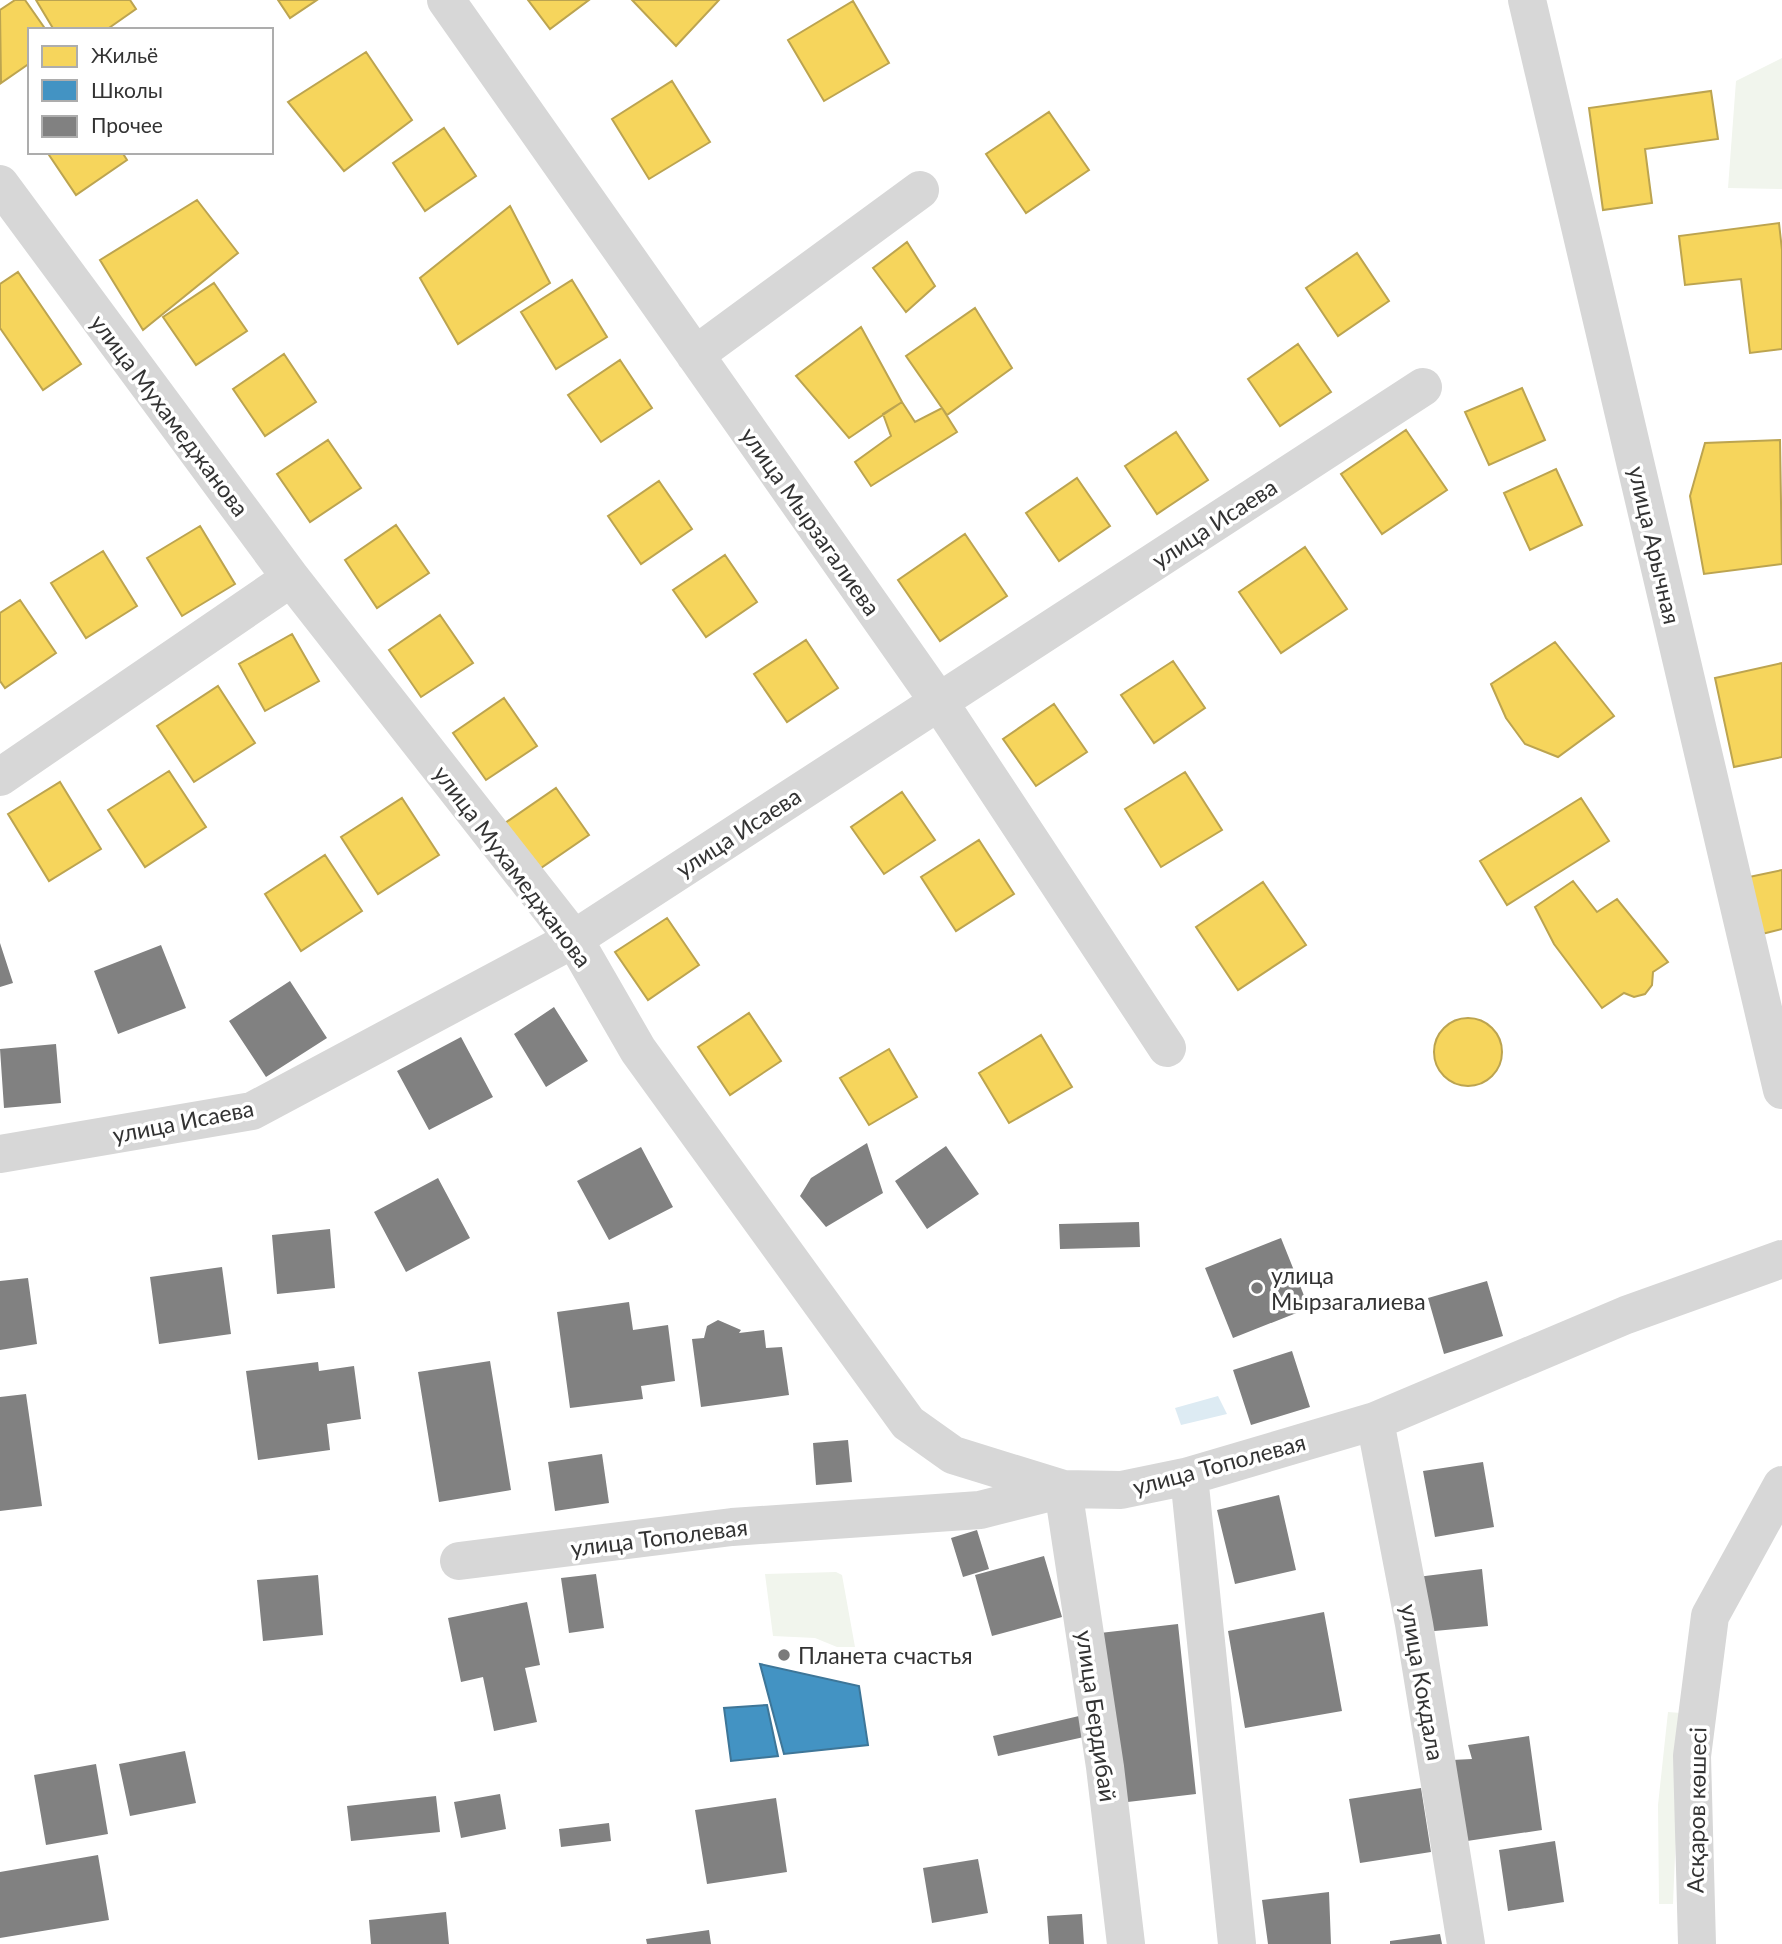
<svg xmlns="http://www.w3.org/2000/svg" width="1782" height="1944" viewBox="0 0 1782 1944" font-family="Lato,sans-serif">
	<style>
		.green { fill: #f1f5ed }
		.water { fill: #ddebf3 }
		.homes { fill: #f6d55c; stroke: #bca450; stroke-width: 2 }
		.schools { fill: #4393c3; stroke: #3e7698; stroke-width: 2 }
		.building { fill: #818181 }
		.lines { fill: none; stroke-linecap: round; stroke-linejoin: round }
		.minor { stroke: #d7d7d7; stroke-width: 38 }
		.poi-dot { fill: #7a7a7a; stroke: #fff; stroke-width: 2.5 }
		.labels { text-anchor: middle; dominant-baseline: central; stroke-width: 7; stroke-linejoin: round; paint-order: stroke }
		.street-label { font-size: 23px; fill: #333; stroke: #fff }
		.poi-label { font-size: 23px; fill: #333; stroke: #fff; text-anchor: start }
	</style>
	<rect width="100%" height="100%" fill="#fff"/>
	<path class="green" d="M 1782,58 L 1782,189 L 1728,188 L 1736,81 Z
		M 836,1572 L 842,1575 L 855,1647 L 837,1647 L 815,1638 L 773,1636 L 765,1574 Z
		M 1668,1712 L 1681,1713 L 1673,1904 L 1659,1904 L 1658,1805 Z"/>
	<path class="water" d="M 1218,1396 L 1227,1414 L 1181,1425 L 1175,1408 Z"/>
	<path class="homes" d="M 15,0 L 25,0 L 46,30 L 30,30 L 30,63 L 1,83 L 0,10 Z
		M 36,0 L 130,0 L 136,9 L 106,30 L 54,30 Z
		M 278,0 L 317,0 L 290,18 Z
		M 528,0 L 589,0 L 550,29 Z
		M 632,0 L 719,0 L 676,46 Z
		M 853,1 L 889,63 L 824,101 L 788,40 Z
		M 366,52 L 412,120 L 344,171 L 288,102 Z
		M 672,81 L 710,142 L 649,179 L 612,119 Z
		M 1711,91 L 1718,139 L 1645,149 L 1652,203 L 1603,210 L 1589,108 Z
		M 1049,112 L 1089,170 L 1026,213 L 986,154 Z
		M 444,128 L 476,176 L 425,211 L 393,163 Z
		M 47,152 L 122,152 L 127,160 L 76,195 Z
		M 197,200 L 238,253 L 143,330 L 100,260 Z
		M 510,206 L 550,283 L 458,344 L 420,278 Z
		M 1779,223 L 1782,250 L 1782,349 L 1750,353 L 1741,279 L 1685,285 L 1679,236 Z
		M 907,242 L 935,286 L 906,312 L 873,268 Z
		M 1357,253 L 1389,301 L 1338,336 L 1306,288 Z
		M 18,272 L 81,364 L 43,390 L 0,328 L 0,284 Z
		M 572,280 L 607,337 L 556,369 L 521,312 Z
		M 214,283 L 247,331 L 196,365 L 163,317 Z
		M 975,308 L 1012,368 L 947,415 L 906,356 Z
		M 861,327 L 902,402 L 849,438 L 796,376 Z
		M 1298,344 L 1331,392 L 1280,426 L 1248,379 Z
		M 284,354 L 316,402 L 265,436 L 233,389 Z
		M 620,360 L 652,408 L 601,442 L 568,395 Z
		M 1522,388 L 1545,440 L 1489,465 L 1465,412 Z
		M 902,402 L 915,422 L 942,408 L 957,432 L 871,486 L 855,462 L 891,436 L 883,414 Z
		M 1406,430 L 1447,490 L 1382,534 L 1341,474 Z
		M 1176,432 L 1208,480 L 1157,514 L 1125,466 Z
		M 328,440 L 361,488 L 310,522 L 277,474 Z
		M 1780,440 L 1782,564 L 1704,574 L 1690,496 L 1705,443 Z
		M 1556,469 L 1582,525 L 1530,550 L 1504,493 Z
		M 1077,478 L 1110,526 L 1059,561 L 1026,513 Z
		M 659,481 L 692,529 L 641,564 L 608,516 Z
		M 396,525 L 429,573 L 377,608 L 345,560 Z
		M 200,526 L 235,584 L 182,616 L 147,558 Z
		M 965,534 L 1007,596 L 940,641 L 898,580 Z
		M 1305,547 L 1347,609 L 1281,653 L 1239,592 Z
		M 103,551 L 137,606 L 86,638 L 51,583 Z
		M 725,555 L 757,602 L 706,637 L 673,590 Z
		M 20,600 L 56,653 L 5,688 L 0,681 L 0,613 Z
		M 440,615 L 473,663 L 421,697 L 389,650 Z
		M 292,634 L 319,681 L 265,711 L 239,664 Z
		M 806,640 L 838,688 L 787,722 L 754,674 Z
		M 1555,642 L 1614,716 L 1558,757 L 1525,744 L 1506,718 L 1491,684 Z
		M 1173,661 L 1205,708 L 1154,743 L 1121,695 Z
		M 1782,663 L 1782,757 L 1734,767 L 1715,678 Z
		M 218,686 L 255,743 L 194,782 L 157,726 Z
		M 504,698 L 537,746 L 486,780 L 453,733 Z
		M 1054,704 L 1087,752 L 1036,786 L 1003,739 Z
		M 169,771 L 206,827 L 145,867 L 108,810 Z
		M 1185,772 L 1222,830 L 1161,867 L 1125,809 Z
		M 60,782 L 101,849 L 49,881 L 8,814 Z
		M 556,788 L 589,835 L 538,870 L 505,823 Z
		M 902,792 L 935,840 L 884,874 L 851,827 Z
		M 402,798 L 439,855 L 378,894 L 341,837 Z
		M 1581,798 L 1609,841 L 1507,905 L 1480,861 Z
		M 979,840 L 1014,894 L 956,931 L 921,877 Z
		M 325,855 L 362,911 L 301,951 L 265,894 Z
		M 1782,870 L 1782,929 L 1762,934 L 1749,877 Z
		M 1573,881 L 1597,912 L 1617,899 L 1668,962 L 1653,972 L 1652,985 L 1645,994 L 1634,997 L 1624,993 L 1602,1008 L 1554,944 L 1535,907 Z
		M 1263,882 L 1306,945 L 1238,990 L 1196,927 Z
		M 667,918 L 699,965 L 648,1000 L 615,952 Z
		M 749,1013 L 781,1061 L 730,1095 L 698,1047 Z
		M1434 1052a34 34 0 1 1 68 0a34 34 0 1 1-68 0Z
		M 1041,1035 L 1072,1087 L 1009,1123 L 979,1073 Z
		M 889,1049 L 917,1097 L 869,1125 L 840,1078 Z"/>
	<path class="schools" d="M 760,1664 L 859,1686 L 868,1745 L 784,1754 Z
		M 767,1705 L 778,1756 L 731,1761 L 724,1708 Z"/>
	<path class="building" d="M 0,943 L 13,983 L 0,987 Z
		M 161,945 L 186,1008 L 118,1034 L 94,971 Z
		M 290,981 L 327,1038 L 266,1077 L 229,1021 Z
		M 554,1007 L 588,1061 L 546,1087 L 514,1034 Z
		M 461,1037 L 493,1097 L 429,1130 L 397,1071 Z
		M 56,1044 L 61,1103 L 4,1108 L 0,1049 Z
		M 867,1143 L 883,1193 L 826,1227 L 800,1196 L 811,1178 Z
		M 946,1146 L 979,1194 L 927,1229 L 895,1181 Z
		M 641,1147 L 673,1207 L 609,1240 L 577,1181 Z
		M 438,1178 L 470,1238 L 406,1272 L 374,1212 Z
		M 1139,1222 L 1140,1247 L 1060,1249 L 1059,1224 Z
		M 330,1229 L 335,1288 L 277,1294 L 272,1235 Z
		M 1281,1238 L 1309,1308 L 1233,1338 L 1205,1268 Z
		M 222,1267 L 231,1334 L 159,1344 L 150,1277 Z
		M 28,1278 L 37,1344 L 0,1350 L 0,1281 Z
		M 1487,1281 L 1503,1336 L 1444,1354 L 1428,1298 Z
		M 629,1302 L 633,1330 L 668,1325 L 675,1381 L 641,1386 L 643,1399 L 570,1408 L 557,1312 Z
		M 718,1320 L 741,1330 L 739,1333 L 764,1330 L 766,1348 L 782,1347 L 789,1395 L 701,1407 L 692,1339 L 704,1338 L 707,1326 Z
		M 1292,1351 L 1310,1407 L 1251,1425 L 1233,1370 Z
		M 490,1361 L 511,1490 L 439,1502 L 418,1372 Z
		M 318,1362 L 319,1371 L 354,1366 L 361,1419 L 327,1424 L 330,1450 L 258,1460 L 246,1371 Z
		M 26,1394 L 42,1506 L 0,1511 L 0,1397 Z
		M 848,1440 L 852,1482 L 816,1485 L 813,1443 Z
		M 602,1454 L 609,1503 L 555,1511 L 548,1462 Z
		M 1483,1462 L 1494,1527 L 1435,1537 L 1423,1471 Z
		M 1279,1495 L 1296,1570 L 1235,1584 L 1217,1510 Z
		M 977,1530 L 989,1569 L 963,1577 L 951,1538 Z
		M 1044,1556 L 1062,1617 L 992,1636 L 975,1575 Z
		M 1482,1569 L 1488,1626 L 1424,1632 L 1417,1577 Z
		M 596,1574 L 604,1628 L 569,1633 L 561,1578 Z
		M 318,1575 L 323,1635 L 263,1641 L 257,1580 Z
		M 527,1602 L 540,1665 L 525,1668 L 537,1722 L 494,1731 L 483,1677 L 461,1682 L 448,1618 Z
		M 1324,1612 L 1342,1711 L 1245,1728 L 1228,1631 Z
		M 1178,1624 L 1196,1794 L 1119,1803 L 1100,1633 Z
		M 1079,1716 L 1084,1737 L 998,1756 L 993,1736 Z
		M 1529,1736 L 1542,1830 L 1467,1841 L 1452,1760 L 1472,1759 L 1468,1745 Z
		M 185,1751 L 196,1803 L 130,1816 L 119,1764 Z
		M 96,1764 L 108,1834 L 46,1845 L 34,1775 Z
		M 1421,1788 L 1431,1852 L 1360,1863 L 1349,1799 Z
		M 500,1794 L 506,1829 L 461,1838 L 454,1802 Z
		M 436,1796 L 440,1832 L 351,1841 L 347,1806 Z
		M 776,1798 L 787,1872 L 707,1884 L 695,1810 Z
		M 609,1823 L 611,1841 L 561,1847 L 559,1829 Z
		M 1555,1841 L 1564,1902 L 1508,1911 L 1499,1850 Z
		M 98,1855 L 109,1920 L 0,1938 L 0,1872 Z
		M 978,1859 L 988,1913 L 932,1923 L 923,1868 Z
		M 1329,1892 L 1331,1944 L 1268,1944 L 1262,1900 Z
		M 446,1912 L 449,1944 L 371,1944 L 369,1920 Z
		M 1082,1914 L 1084,1944 L 1049,1944 L 1047,1916 Z
		M 709,1930 L 711,1944 L 647,1944 L 646,1939 Z
		M 1440,1934 L 1442,1944 L 1390,1944 L 1390,1941 Z"/>
	<g class="lines">
		<path class="minor" d="M 446,0 L 939,702 L 1167,1048
			M 1527,0 L 1782,1090
			M 0,184 L 291,578 L 574,939 L 638,1050 L 908,1423 L 953,1455 L 1063,1489
			M 695,355 L 920,190
			M 0,777 L 291,578
			M 0,1154 L 252,1111 L 574,939 L 1423,387
			M 1375,1421 L 1414,1624 L 1466,1944
			M 1189,1476 L 1237,1944
			M 1063,1489 L 1105,1767 L 1126,1944
			M 459,1561 L 732,1527 L 980,1510 L 1063,1489 L 1121,1490 L 1189,1476 L 1375,1421 L 1626,1315 L 1782,1259
			M 1697,1944 L 1692,1756 L 1710,1616 L 1782,1485"/>
	</g>
	<g class="poi-dot">
		<circle cx="1257" cy="1288" r="7"/>
		<circle cx="784" cy="1655" r="7"/>
	</g>
	<g class="labels">
		<g class="street-label">
			<text transform="translate(170 415) rotate(53)">улица Мухамеджанова</text>
			<text transform="translate(811 521) rotate(55)">улица Мырзагалиева</text>
			<text transform="translate(1214 523) rotate(-33)">улица Исаева</text>
			<text transform="translate(1655 545) rotate(77)">улица Арычная</text>
			<text transform="translate(738 832) rotate(-33)">улица Исаева</text>
			<text transform="translate(513 866) rotate(53)">улица Мухамеджанова</text>
			<text transform="translate(183 1121) rotate(-11)">улица Исаева</text>
			<text transform="translate(1219 1464) rotate(-15)">улица Тополевая</text>
			<text transform="translate(659 1537) rotate(-7)">улица Тополевая</text>
			<text transform="translate(1423 1682) rotate(80)">улица Кокдала</text>
			<text transform="translate(1097 1716) rotate(82)">улица Бердибай</text>
			<text transform="translate(1696 1810) rotate(-89)">Асқаров көшесі</text>
		</g>
		<g class="poi-label">
			<text x="1271" y="1275">улица<tspan x="1271" dy="26">Мырзагалиева</tspan></text>
			<text x="798" y="1655">Планета счастья</text>
		</g>
	</g>
	<rect x="28" y="28" width="245" height="126" fill="#ffffff" stroke="#adadad" stroke-width="2"/>
	<rect x="42" y="46" width="35" height="21" fill="#f6d55c" stroke="#adadad" stroke-width="2"/>
	<text x="91" y="63" font-size="21" fill="#333333">Жильё</text>
	<rect x="42" y="80" width="35" height="21" fill="#4393c3" stroke="#adadad" stroke-width="2"/>
	<text x="91" y="98" font-size="21" fill="#333333">Школы</text>
	<rect x="42" y="116" width="35" height="21" fill="#818181" stroke="#adadad" stroke-width="2"/>
	<text x="91" y="133" font-size="21" fill="#333333">Прочее</text>
</svg>
